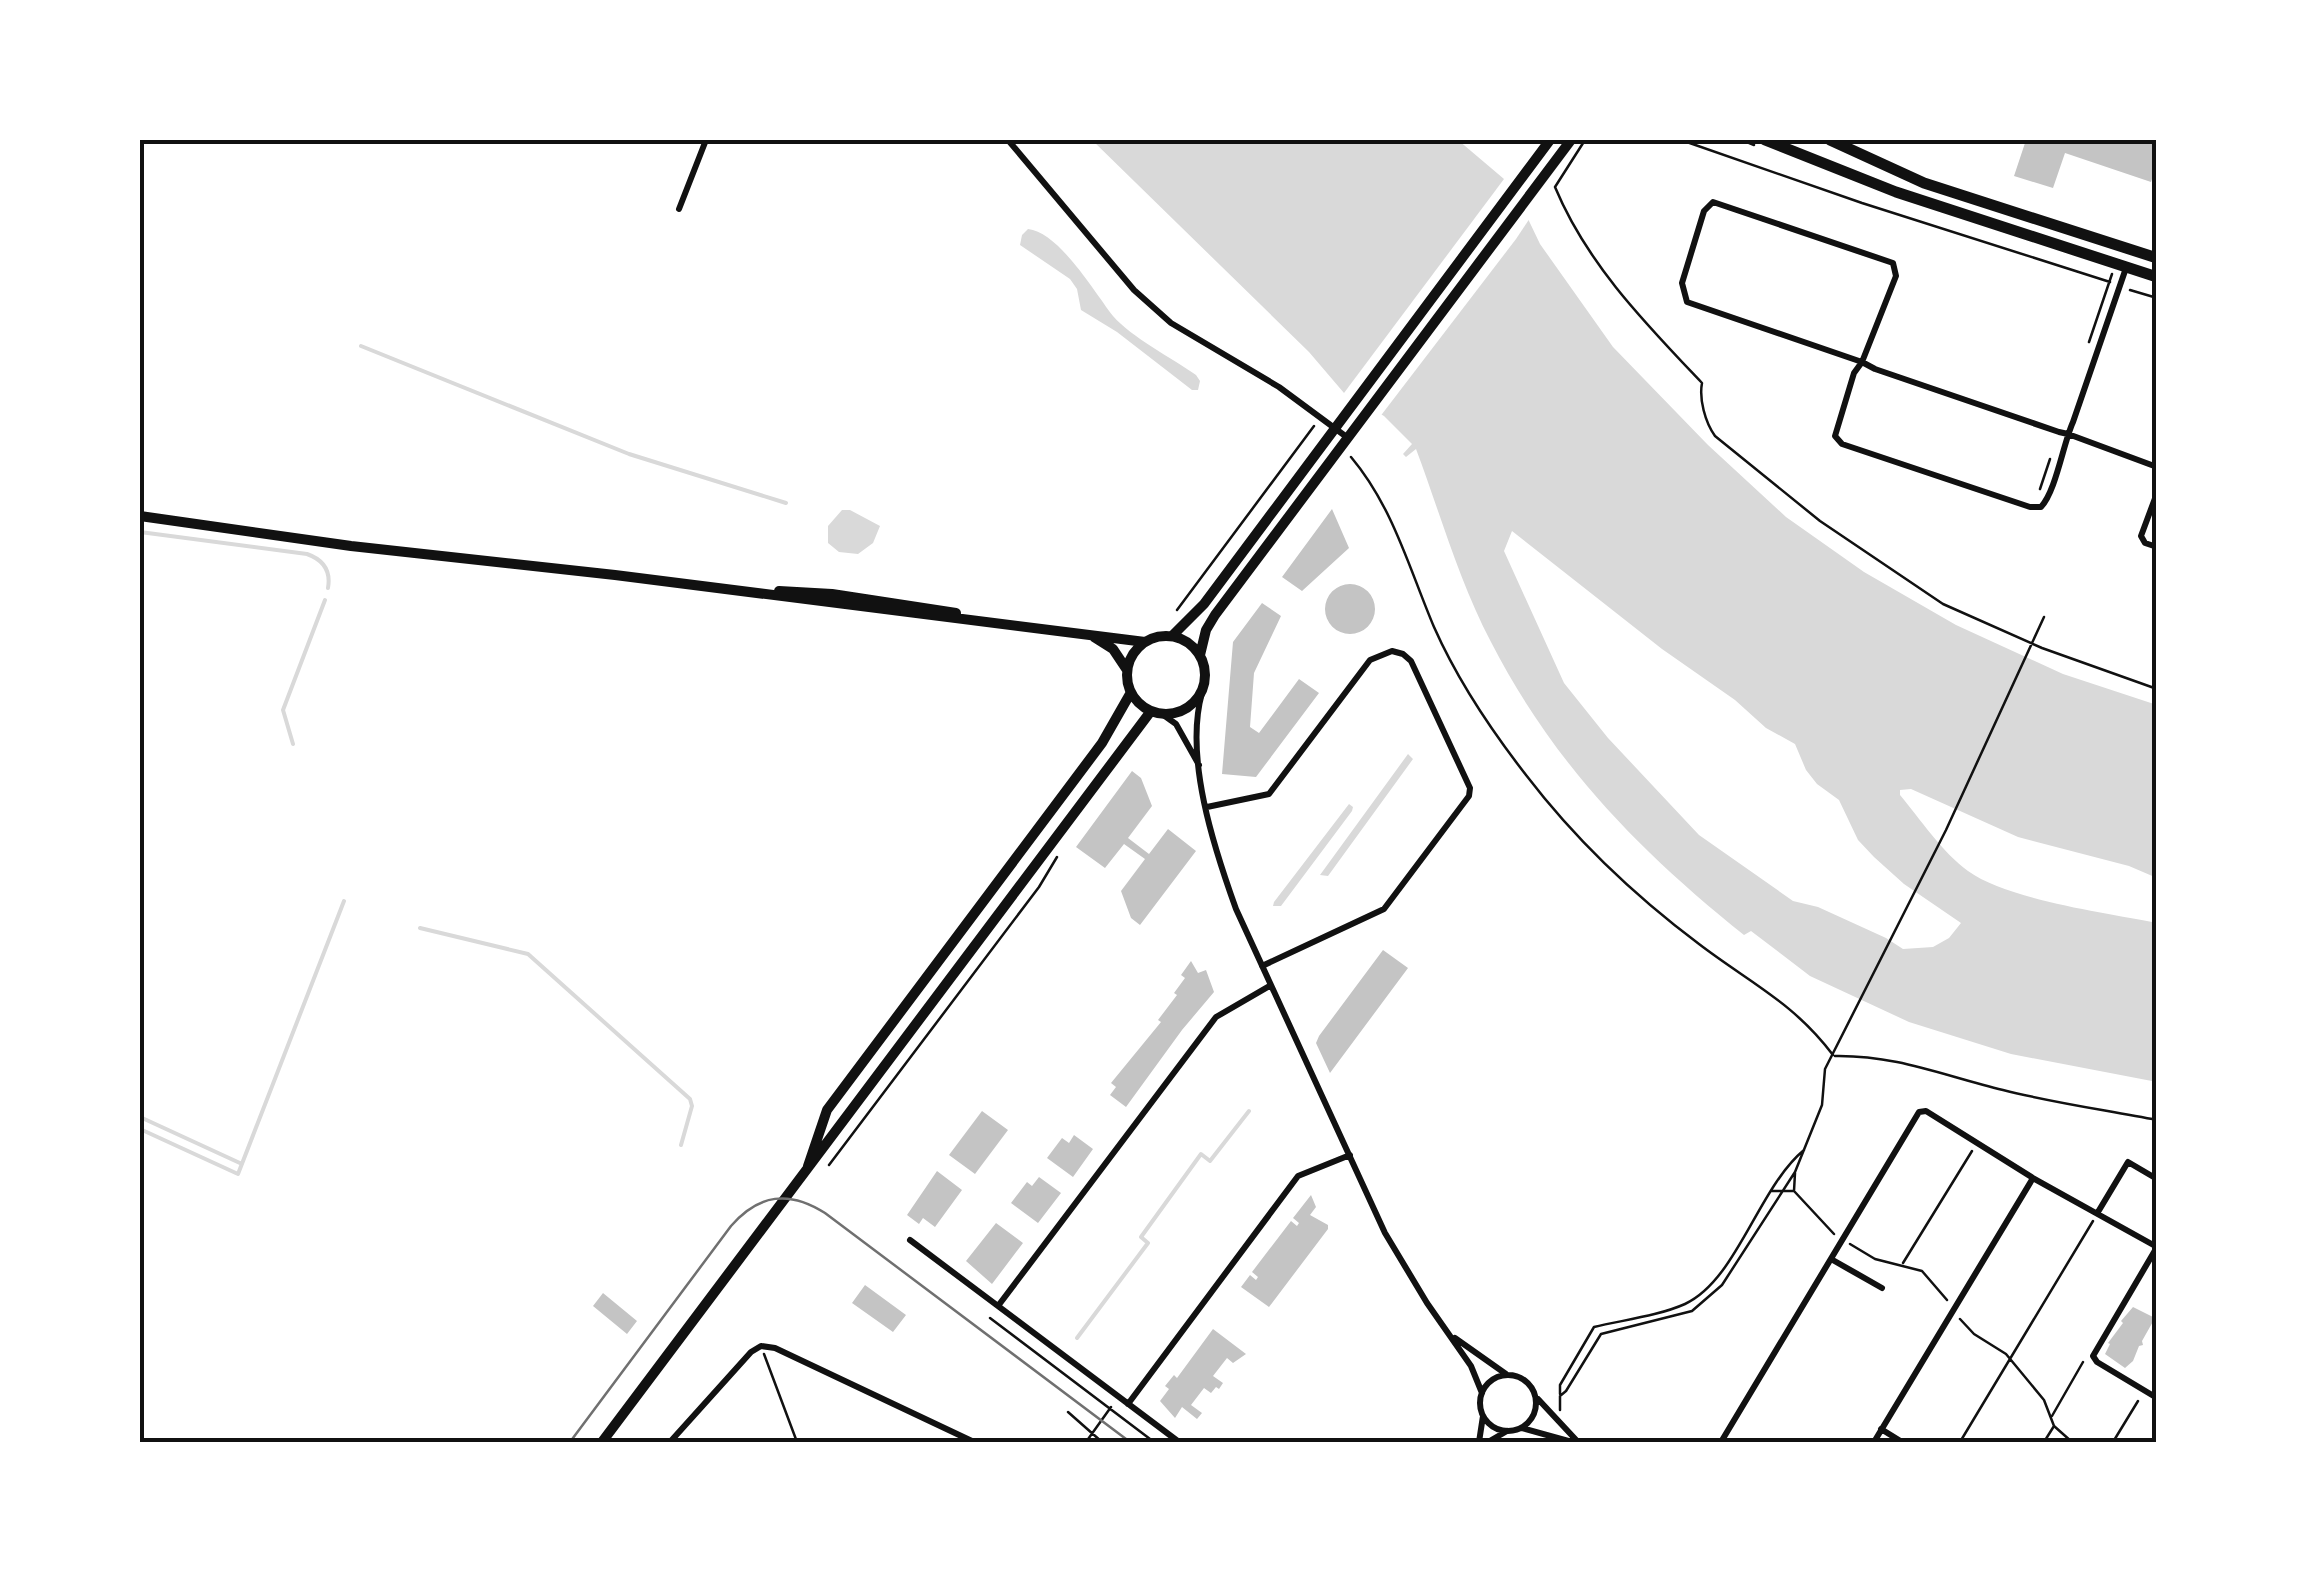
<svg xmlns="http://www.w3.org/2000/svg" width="2297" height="1582" viewBox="0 0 2297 1582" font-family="'IBM Plex Sans',sans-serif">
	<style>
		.water { fill: #d9d9d9; fill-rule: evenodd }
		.pier { fill: #fff }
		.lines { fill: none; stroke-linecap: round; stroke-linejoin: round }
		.stream { stroke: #d9d9d9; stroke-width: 4 }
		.building { fill: #c4c4c4 }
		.path { stroke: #111; stroke-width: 2.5 }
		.minor { stroke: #111; stroke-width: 6 }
		.secondary { stroke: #111; stroke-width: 10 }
		.primary { stroke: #111; stroke-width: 11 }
		.tram { stroke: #707070; stroke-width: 2.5 }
		.neatline { fill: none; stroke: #111; stroke-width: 4 }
	</style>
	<rect width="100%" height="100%" fill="#fff"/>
	<path class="water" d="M 1092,140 L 1458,140 L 1504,179 L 1519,200 L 1540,244 L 1613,347 L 1708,445 L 1786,517 L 1864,572 L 1956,625 L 2063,674 L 2157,705 L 2157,878 L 2129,866 L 2018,837 L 1911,789 L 1900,790 L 1900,795 C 1921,820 1942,852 1968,871 C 2008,900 2107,913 2157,923 L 2157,1082 L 2011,1054 L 1909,1022 L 1810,976 L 1751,931 L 1744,935 C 1639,851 1553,763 1491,642 C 1459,581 1440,513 1416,449 L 1406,457 L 1403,454 L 1412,444 L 1384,416 L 1344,393 L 1309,352 ZM 1512,531 L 1662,649 L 1735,700 L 1766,728 L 1795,744 L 1806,770 L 1817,784 L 1839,800 L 1858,840 L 1874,857 L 1904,884 L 1961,923 L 1949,938 L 1933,947 L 1903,949 L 1886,938 L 1818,907 L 1793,901 L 1699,835 L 1608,738 L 1564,683 L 1504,551 Z
		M 1028,229 C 1059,232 1095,293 1113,316 C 1131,337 1172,358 1196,375 L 1200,381 L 1198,390 L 1192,390 L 1117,332 L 1081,310 L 1077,289 L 1070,279 L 1020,245 L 1022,235 Z
		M 842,510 L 850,510 L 880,526 L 873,543 L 858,554 L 839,552 L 828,543 L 828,526 Z
		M 1408,754 L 1413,759 L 1328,876 L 1320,875 Z
		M 1349,804 L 1353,807 L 1352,811 L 1281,906 L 1273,906 L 1274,902 Z"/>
	<path class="pier" d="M 1507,175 L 1532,215 L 1516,239 L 1379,418 L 1341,397 Z"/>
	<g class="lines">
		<path class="stream" d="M 361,346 L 629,454 L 786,503
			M 140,532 L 307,554 C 324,560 331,571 328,588
			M 293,744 L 283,710 L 325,600
			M 420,928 L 528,954 L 690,1099 L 692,1106 L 681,1145
			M 140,1117 L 242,1164
			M 140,1129 L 238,1174 L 344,901
			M 1077,1338 L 1148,1243 L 1141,1237 L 1201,1154 L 1210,1161 L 1249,1111"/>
	</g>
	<path class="building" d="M 2026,140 L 2157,140 L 2154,158 L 2157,164 L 2151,182 L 2065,153 L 2053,188 L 2014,176 Z
		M 1332,509 L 1349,548 L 1302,591 L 1282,577 Z
		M1325 609a25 25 0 1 1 50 0a25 25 0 1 1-50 0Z
		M 1262,603 L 1281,616 L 1254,673 L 1250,727 L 1259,733 L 1299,679 L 1319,693 L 1256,777 L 1222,774 L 1233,642 Z
		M 1132,771 L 1141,778 L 1152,806 L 1128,838 L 1149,854 L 1168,829 L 1196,851 L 1140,925 L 1131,918 L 1121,891 L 1145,859 L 1124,844 L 1105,868 L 1076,847 Z
		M 1383,950 L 1408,968 L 1330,1073 L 1316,1043 L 1319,1036 Z
		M 1191,961 L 1198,973 L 1206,970 L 1214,992 L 1182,1030 L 1126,1107 L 1110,1095 L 1116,1087 L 1111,1083 L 1161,1022 L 1158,1020 L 1177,995 L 1174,993 L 1185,978 L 1181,975 Z
		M 982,1111 L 1008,1130 L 975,1174 L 949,1155 Z
		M 1074,1135 L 1093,1149 L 1073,1177 L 1047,1158 L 1062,1138 L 1069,1143 Z
		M 937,1171 L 962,1190 L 935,1227 L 923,1218 L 919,1224 L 907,1215 Z
		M 1039,1177 L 1061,1193 L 1038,1223 L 1011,1203 L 1027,1182 L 1032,1186 Z
		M 1311,1195 L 1316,1207 L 1310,1215 L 1328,1225 L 1328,1229 L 1269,1307 L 1241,1287 L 1250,1275 L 1256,1280 L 1258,1277 L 1252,1272 L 1291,1221 L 1297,1226 L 1299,1223 L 1293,1218 Z
		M 996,1223 L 1023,1243 L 992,1284 L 966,1261 Z
		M 865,1285 L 906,1315 L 893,1332 L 852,1303 Z
		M 603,1293 L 637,1321 L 627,1334 L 593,1306 Z
		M 2133,1307 L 2155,1318 L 2142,1341 L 2143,1345 L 2139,1346 L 2133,1361 L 2125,1368 L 2105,1354 L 2110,1344 L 2108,1343 L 2123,1323 L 2121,1321 Z
		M 1213,1329 L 1246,1354 L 1233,1363 L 1227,1358 L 1213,1376 L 1223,1383 L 1219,1389 L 1216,1387 L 1211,1393 L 1204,1388 L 1191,1405 L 1202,1413 L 1197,1419 L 1182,1407 L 1175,1418 L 1160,1401 L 1169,1389 L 1165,1386 L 1174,1375 L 1177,1378 Z"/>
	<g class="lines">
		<path class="path" d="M 1585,140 L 1555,187 C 1587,264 1645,323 1702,383 C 1699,399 1705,422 1715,436 L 1820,521 L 1943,604 L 2042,648 L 2157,689
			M 1681,140 L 1862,203 L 2110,282
			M 1742,140 L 1754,145
			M 2130,290 L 2157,298
			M 2089,342 L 2112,274
			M 1351,457 C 1393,507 1409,568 1434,627 C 1457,679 1491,730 1526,775 C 1575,839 1635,896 1699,944 C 1750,983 1793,1002 1833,1055
			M 2040,489 L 2050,459
			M 1177,610 L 1314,426
			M 1835,1056 C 1897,1055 1944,1076 2003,1090 C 2054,1103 2106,1110 2157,1120
			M 829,1165 L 1039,887 L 1057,857
			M 1795,1173 L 1794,1191 L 1834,1234
			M 1771,1191 L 1793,1191
			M 1850,1244 L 1875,1259 L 1922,1271 L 1947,1300
			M 1903,1263 L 1972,1151
			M 990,1318 L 1154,1442
			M 1960,1319 L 1974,1334 L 2006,1354 L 2044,1400 L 2054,1426 L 2072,1442
			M 764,1354 L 797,1442
			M 1560,1394 L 1560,1385 L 1594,1327 C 1623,1320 1658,1316 1685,1304 C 1737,1280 1758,1188 1804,1150
			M 1560,1410 L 1560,1396 L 1566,1391 L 1601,1334 L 1692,1311 L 1722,1285 L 1795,1172 L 1822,1105 L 1825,1069 L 1946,830 L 2044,617
			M 1068,1412 L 1102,1442
			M 2052,1416 L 2083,1362
			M 1086,1442 L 1111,1407
			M 1960,1442 L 2093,1221
			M 2044,1442 L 2054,1426
			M 2113,1442 L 2138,1401"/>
		<path class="minor" d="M 1008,140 L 1134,290 L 1171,323 L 1279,387 L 1348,438
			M 1713,202 L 1893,263 L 1896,276 L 1862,362 L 1687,302 L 1682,283 L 1704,211 Z
			M 679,209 L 706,140
			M 2126,268 L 2073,422 C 2063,444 2056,491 2041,507 L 2030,507 L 1842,444 L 1835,436 L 1854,373 L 1862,362 L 1875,369 L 2059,432 L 2068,434 L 2157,467
			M 2157,493 L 2141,536 L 2145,543 L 2157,547
			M 1202,693 C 1184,757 1214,848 1236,909 L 1385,1233 L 1427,1303 L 1471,1366 L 1482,1393
			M 1162,714 L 1176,724 L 1199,765
			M 1207,807 L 1269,794 L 1370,660 L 1392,651 L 1403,654 L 1411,661 L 1470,788 L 1469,796 L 1384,909 L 1262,966
			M 2098,1212 L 2128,1162 L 2157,1179
			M 910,1240 L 1179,1442
			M 2157,1247 L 2093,1356 L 2097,1362 L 2157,1398
			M 1831,1259 L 1882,1288
			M 998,1306 L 1216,1017 L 1271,985
			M 1455,1338 L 1506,1374
			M1480 1403a28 28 0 1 1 56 0a28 28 0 1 1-56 0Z
			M 1538,1399 L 1578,1442
			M 1128,1404 L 1298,1176 L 1350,1155
			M 1522,1428 L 1572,1442
			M 1881,1429 L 1902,1442
			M 670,1442 L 751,1352 L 761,1346 L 775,1348 L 974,1442
			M 1479,1442 L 1483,1416
			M 1488,1442 L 1507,1431
			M 1721,1442 L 1919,1112 L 1926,1111 L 2033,1178 L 2157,1247
			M 1874,1442 L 2033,1178"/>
		<path class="secondary" d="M 140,516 L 351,546 L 615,575 L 1145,642
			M 779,591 L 832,594 L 956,613
			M1127 675a39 39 0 1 1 78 0a39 39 0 1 1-78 0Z
			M 1172,636 L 1204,604 L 1550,140
			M 1094,637 L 1113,649 L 1127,670
			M 1200,655 L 1206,630 L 1215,615 L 1571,140
			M 808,1166 L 827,1110 L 1102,743 L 1130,694
			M 602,1442 L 1151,711"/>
		<path class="primary" d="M 1765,140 L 1896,192 L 2157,277
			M 1830,140 L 1924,183 L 2157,258"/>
		<path class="tram" d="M 570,1442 L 731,1226 C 759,1194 789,1190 825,1213 L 1130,1442"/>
	</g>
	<rect width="2297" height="1582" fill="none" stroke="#ffffff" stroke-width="285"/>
	<rect x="142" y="142" width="2012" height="1298" class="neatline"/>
</svg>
